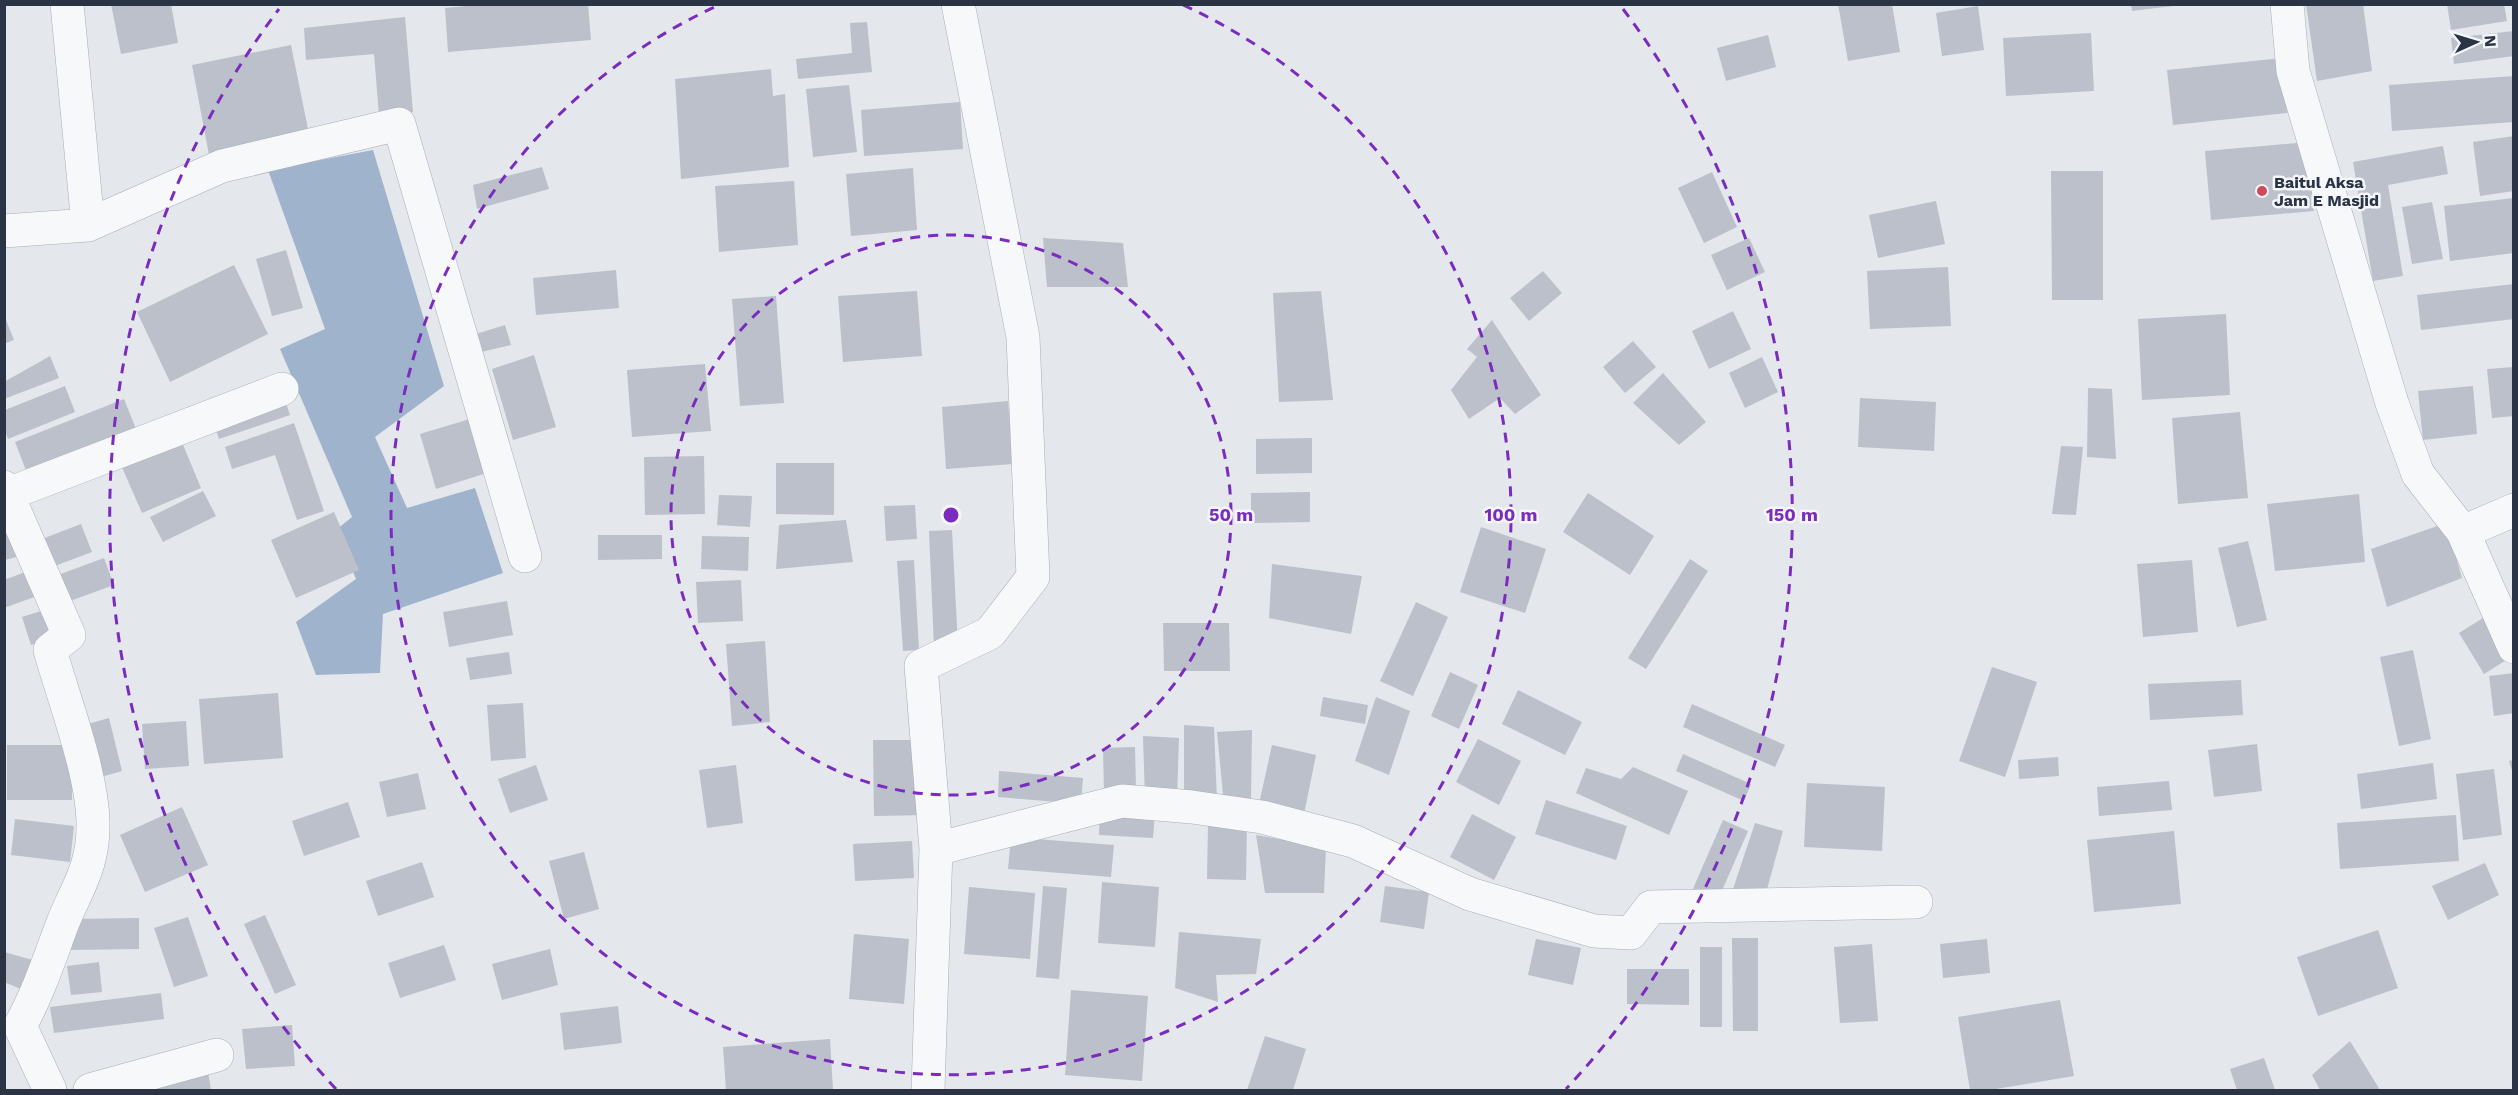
<svg xmlns="http://www.w3.org/2000/svg" width="2518" height="1095" viewBox="0 0 2518 1095" font-family="'Work Sans',sans-serif">
<style>
.water{fill:#9fb4cc}
.building{fill:#bbc0ca}
.lines{fill:none;stroke-linecap:round;stroke-linejoin:round}
.minor-casing{stroke:#a9aeb7;stroke-width:34}
.minor{stroke:#f7f8fa;stroke-width:33}
.ring{fill:none;stroke:#7b2cbf;stroke-width:3;stroke-dasharray:10 8}
.poi-dot{fill:#d1495b;stroke:#f4f6f9;stroke-width:2}
.labels{text-anchor:middle;dominant-baseline:central;stroke-width:5;stroke-linejoin:round;paint-order:stroke}
.poi-label{font-size:16px;font-weight:bold;fill:#2b3445;stroke:#f4f6f9;text-anchor:start}
.centre{fill:#7b2cbf;stroke:#f4f6f9;stroke-width:3}
.ring-label{font-size:18px;text-anchor:middle;font-weight:bold;fill:#7b2cbf;stroke:#f4f6f9;stroke-width:5;stroke-linejoin:round;paint-order:stroke}
</style>
<rect width="100%" height="100%" fill="#e4e7ec"/>
<path class="water" d="M373 150 444 386 375 437 407 508 475 488 503 573 383 614 380 673 316 675 296 622 356 579 336 530 352 517 280 349 325 329 268 170Z"/>
<path class="building" d="M111 4H171L178 43 121 54Z
M487 4H588L591 40 448 52 445 8Z
M1838 4H1892L1900 52 1848 61Z
M2131 4H2173V6L2132 11Z
M2306 4H2363L2372 71 2317 81Z
M2447 4H2504L2507 21 2451 30Z
M1978 6 1984 50 1942 56 1936 13Z
M405 17 413 112 379 115 374 54 306 60 304 28Z
M867 22 872 72 798 79 796 59 852 53 850 23Z
M2514 31V56L2454 64 2451 38Z
M2091 33 2094 91 2006 96 2003 38Z
M1768 35 1776 67 1726 81 1717 48Z
M291 45 309 134 209 155 192 65Z
M2282 58 2287 113 2173 125 2167 70Z
M771 69 773 96 785 94 789 167 681 179 675 79Z
M2514 76V122L2392 131 2389 85Z
M849 85 857 152 813 157 806 89Z
M960 102 963 149 864 156 861 110Z
M2514 136V191L2480 196 2473 142Z
M2308 142 2314 211 2211 220 2205 151Z
M2443 146 2448 174 2388 185 2403 276 2373 281 2353 162Z
M542 167 549 189 477 209 473 185Z
M913 168 917 230 851 236 846 174Z
M2051 171H2103V300H2052Z
M1712 172 1737 227 1704 243 1678 188Z
M794 181 798 245 719 252 715 186Z
M2514 198V253L2450 261 2444 206Z
M1936 201 1945 244 1878 258 1869 215Z
M2432 202 2443 259 2412 264 2402 207Z
M1043 238 1123 243 1128 287H1047Z
M1749 238 1765 272 1727 290 1711 255Z
M286 250 303 308 272 316 256 259Z
M234 265 268 334 170 382 137 312Z
M1948 267 1951 326 1870 329 1867 271Z
M616 270 619 308 536 315 533 278Z
M1543 271 1562 293 1529 321 1510 298Z
M2514 284V319L2421 330 2417 295Z
M917 291 922 356 843 362 838 296Z
M1321 291 1333 400 1279 402 1273 293Z
M776 296 784 403 740 406 732 299Z
M1733 311 1751 349 1709 369 1692 331Z
M2226 314 2230 395 2142 400 2138 319Z
M4 315 14 340 4 344Z
M1492 320 1541 395 1515 414 1500 398 1469 419 1451 390 1477 357 1467 349Z
M505 325 511 345 481 352 476 334Z
M1633 341 1656 367 1625 393 1603 367Z
M534 355 556 427 513 440 492 369Z
M50 356 59 378 4 399V382Z
M1762 357 1778 392 1745 408 1729 373Z
M705 364 711 431 632 437 627 370Z
M2514 367V416L2492 418 2487 369Z
M1663 373 1706 422 1679 445 1633 403Z
M65 386 75 412 8 439 5 431V410Z
M2473 386 2477 434 2423 440 2418 391Z
M2088 388 2112 389 2116 459 2087 457Z
M1860 398 1936 402 1934 451 1858 447Z
M124 399 140 439 31 483 15 442Z
M285 400 290 415 219 439 214 424Z
M1008 401 1013 464 946 469 942 407Z
M2240 412 2248 498 2178 504 2172 418Z
M473 418 490 472 436 489 420 434Z
M294 423 324 511 297 520 275 455 232 469 225 447Z
M1312 438V473L1256 474V439Z
M181 440 201 488 142 513 121 465Z
M2061 446 2083 447 2076 515 2052 514Z
M704 456 705 514 645 515 644 457Z
M776 463H834V515L776 514Z
M203 491 216 516 163 542 150 517Z
M1310 492V522L1251 523V493Z
M1588 493 1654 536 1630 575 1563 532Z
M2359 494 2365 562 2275 571 2267 504Z
M719 495 752 496 750 527 717 525Z
M915 505 917 539 886 541 884 506Z
M334 512 359 570 296 598 271 540Z
M846 520 853 562 776 569 779 525Z
M2446 523 2462 578 2387 607 2371 549Z
M81 524 92 552 52 567 42 539Z
M1481 527 1546 549 1525 613 1460 592Z
M952 530 958 646 934 647 929 531Z
M15 532 21 556 4 560V534Z
M598 535H662V559L598 560Z
M702 536 749 537 748 571 701 569Z
M2248 541 2267 620 2237 627 2218 548Z
M104 558 114 585 67 602 58 575Z
M1690 559 1708 571 1646 669 1628 658Z
M914 560 919 650 903 651 897 561Z
M2192 560 2198 632 2143 637 2137 564Z
M1272 564 1362 576 1351 634 1269 618Z
M28 571 37 596 4 608V580Z
M741 580 743 621 698 623 696 582Z
M507 601 513 635 449 647 443 612Z
M1416 602 1448 617 1413 696 1380 681Z
M47 609 56 637 31 645 22 617Z
M2483 618 2508 659 2484 674 2459 633Z
M1163 623H1229L1230 671H1164Z
M765 641 770 722 732 726 726 644Z
M2413 650 2431 739 2399 746 2380 657Z
M509 652 512 674 470 680 466 658Z
M1992 667 2037 682 2005 777 1959 761Z
M1450 672 1478 685 1459 729 1431 716Z
M2514 673V713L2494 716 2489 676Z
M2241 680 2243 715 2150 720 2148 684Z
M1518 690 1582 722 1565 755 1502 724Z
M278 693 283 758 204 764 199 699Z
M1323 697 1368 705 1365 724 1320 716Z
M1376 697 1410 711 1389 775 1355 761Z
M523 703 526 758 491 761 487 705Z
M1692 704 1785 745 1775 767 1683 727Z
M109 718 122 771 101 777 88 724Z
M186 721 189 766 145 769 142 724Z
M1184 725 1214 727 1217 801 1184 799Z
M1252 730 1251 799 1224 805 1217 732Z
M1143 736 1179 738 1177 797 1145 799Z
M1478 739 1521 761 1499 805 1456 782Z
M873 740H929L930 815 874 816Z
M2257 744 2262 791 2214 797 2208 750Z
M7 745H72V800H7Z
M1272 745 1316 755 1304 814 1259 804Z
M1135 747 1136 790 1104 791 1103 748Z
M1683 754 1751 784 1744 801 1676 771Z
M2058 757 2059 776 2019 779 2018 760Z
M2514 760V774H2513L2509 761Z
M2433 763 2437 799 2361 809 2357 774Z
M536 765 548 800 510 813 498 779Z
M736 765 743 823 707 828 699 770Z
M1633 767 1688 791 1669 835 1576 793 1586 768 1621 779Z
M2494 769 2502 835 2463 840 2456 774Z
M999 771 1083 778 1081 804 998 797Z
M418 773 426 809 387 817 379 782Z
M2169 781 2172 810 2099 816 2097 787Z
M1807 783 1885 787 1882 851 1804 847Z
M1546 800 1627 826 1616 860 1535 834Z
M348 802 360 837 304 856 292 821Z
M182 807 208 865 145 892 120 835Z
M1100 808 1155 811 1153 838 1099 835Z
M1472 814 1516 837 1494 880 1450 857Z
M2456 815 2459 861 2340 869 2337 823Z
M15 819 74 826 70 862 11 855Z
M1723 820 1748 831 1717 902 1692 891Z
M1755 823 1783 831 1766 893 1730 898Z
M1208 824 1247 825 1246 880 1207 879Z
M2174 831 2181 904 2094 912 2087 840Z
M1256 835 1326 847 1324 893H1265Z
M1011 837 1114 845 1111 877 1008 869Z
M912 841 914 878 855 881 853 844Z
M584 852 599 909 564 919 549 861Z
M422 862 434 897 378 916 366 881Z
M2485 863 2499 895 2448 920 2432 886Z
M1102 882 1159 887 1155 947 1098 943Z
M1043 886 1067 888 1059 979 1036 977Z
M1385 886 1429 892 1424 929 1380 922Z
M969 887 1035 893 1030 959 964 954Z
M265 915 296 985 275 994 244 924Z
M188 917 208 976 174 987 154 928Z
M139 918V949L70 950V919Z
M2378 930 2398 988 2318 1016 2297 957Z
M1179 932 1261 939 1256 974 1216 975 1218 1002 1175 988Z
M854 934 909 939 904 1004 849 999Z
M1732 938H1758V1031H1733Z
M1536 939 1581 948 1573 985 1528 975Z
M1987 939 1990 973 1943 978 1940 944Z
M1872 944 1878 1021 1840 1023 1834 947Z
M444 945 456 980 400 998 388 963Z
M1700 947H1722V1027H1700Z
M550 949 558 985 502 1000 492 964Z
M4 952 40 962 28 992 4 982Z
M99 962 102 992 71 995 67 966Z
M1627 969H1689V1005L1627 1004Z
M1071 990 1148 996 1142 1081 1065 1075Z
M161 993 164 1019 54 1033 50 1007Z
M2060 1000 2074 1076 1990 1090H1970L1958 1017Z
M618 1006 622 1043 564 1050 560 1013Z
M292 1025 295 1066 246 1069 242 1029Z
M1265 1036 1306 1049 1293 1090H1247Z
M830 1039 833 1090H726L723 1047Z
M2350 1041 2380 1090H2320L2312 1075Z
M2264 1058 2275 1090H2237L2230 1069Z
M208 1072 211 1090H128Z"/>
<g class="lines">
<g class="minor-casing">
<path id="minor" d="M2287 4 2293 71 2392 403 2418 474 2463 532 2514 647
M88 225 222 166 399 124 525 556
M4 231 88 225 67 4
M4 487 69 635 50 650C64 700 92 772 93 822 94 867 77 887 62 925 49 960 38 993 20 1026L50 1090
M8 494 282 389
M2463 532 2514 510
M936 849 1122 801 1192 807 1262 817 1353 841 1470 894 1594 931 1631 933 1651 907 1916 902
M90 1090 217 1055
M928 1090 936 849 921 666 990 633 1033 577 1023 337 958 4"/>
</g>
<use href="#minor" class="minor"/>
</g>
<g class="ring">
<circle cx="951" cy="515" r="280"/>
<path d="M1183 5A560 560 0 1 1 719 5"/>
<path d="M336 1089A841 841 0 0 1 279 9M1623 9A841 841 0 0 1 1566 1089"/>
</g>
<circle class="poi-dot" cx="2262" cy="191" r="6"/>
<g class="labels">
<g class="poi-label">
<text x="2274" y="182">Baitul Aksa<tspan x="2274" dy="18">Jam E Masjid</tspan></text>
</g>
</g>
<circle cx="951" cy="515" r="9" class="centre"/>
<g class="ring-label">
<text x="1231" y="521">50 m</text>
<text x="1511" y="521">100 m</text>
<text x="1792" y="521">150 m</text>
</g>
<rect width="2518" height="1095" fill="none" stroke="#2b3445" stroke-width="12"/>
<g transform="translate(2476 42) rotate(86)" stroke="#f4f6f9" stroke-width="4.5" paint-order="stroke">
<path d="M0-4.5L10 22L0 15L-10 22Z" fill="#2b3445"/>
<text y="-9" font-size="16" font-weight="bold" text-anchor="middle" fill="#2b3445">N</text>
</g>
</svg>
